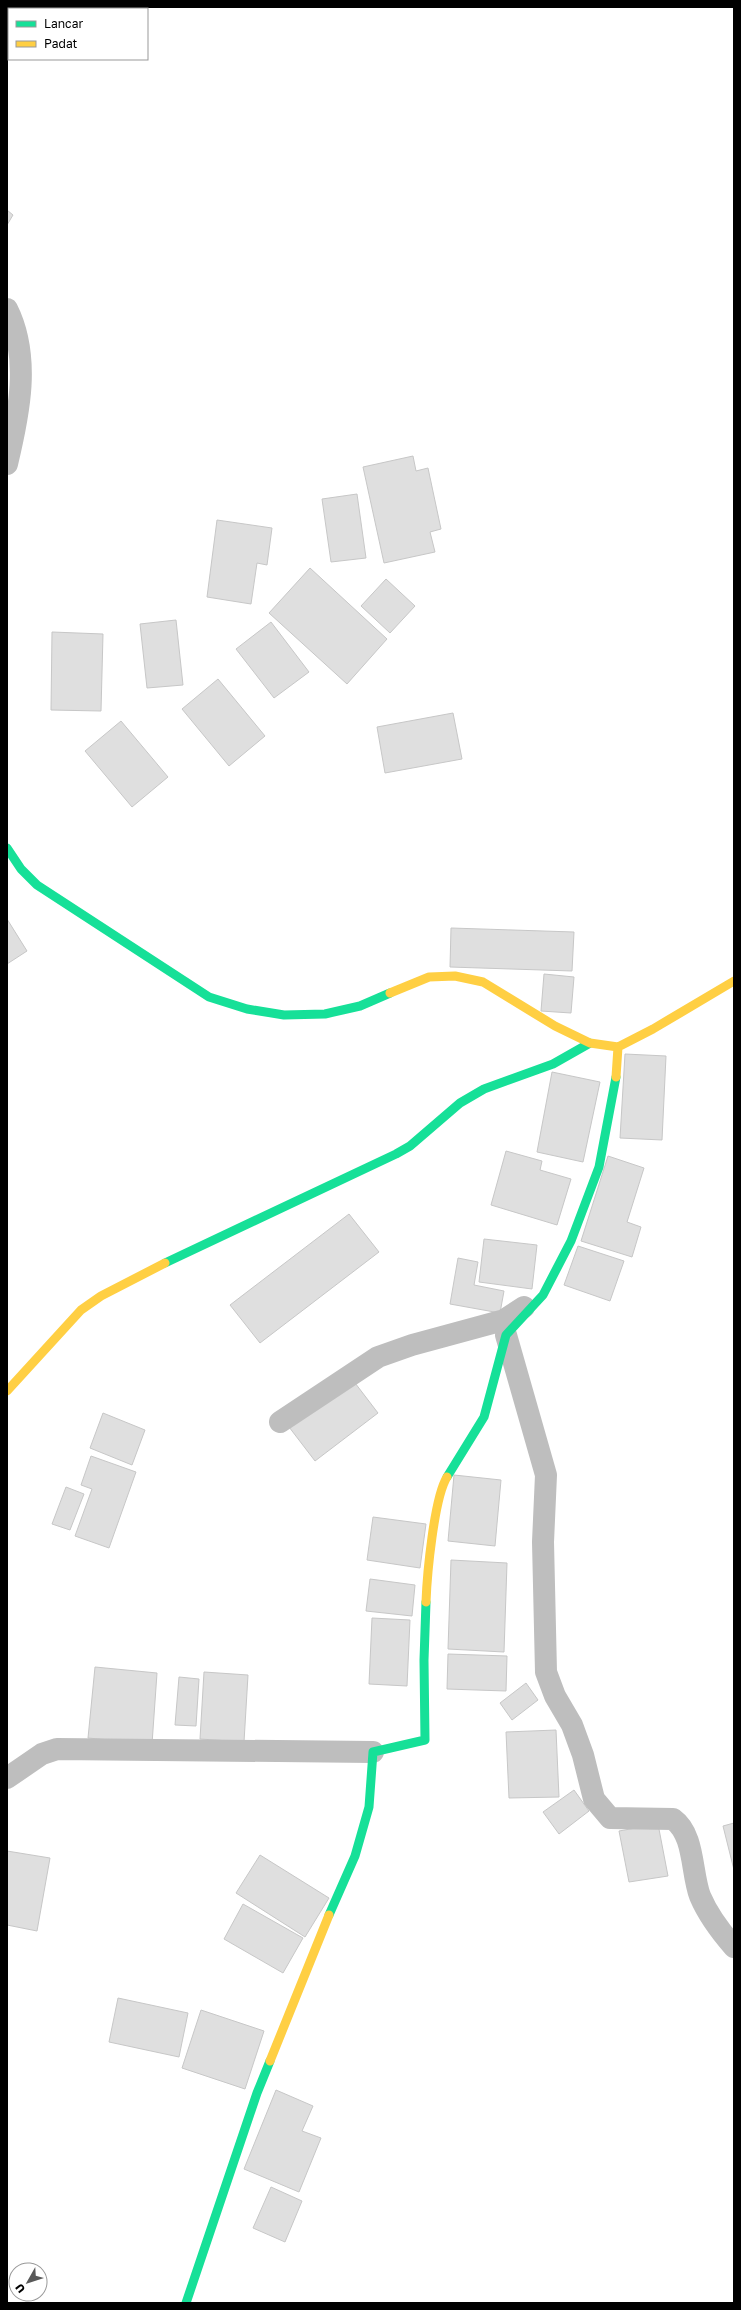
<svg xmlns="http://www.w3.org/2000/svg" width="741" height="2310" viewBox="0 0 741 2310" font-family="'Golos Text',sans-serif">
<style>
.building{fill:#dfdfdf;stroke:#c7c7c7}
.lines{fill:none;stroke-linecap:round;stroke-linejoin:round}
.street{stroke:#bebebe;stroke-width:22}
.fast{stroke:#16e098;stroke-width:9}
.slow{stroke:#ffcf43;stroke-width:9}
</style>
<rect width="100%" height="100%" fill="#fff"/>
<path class="building" d="M7 210 13 215 7 225Z
M413 456 416 471 428 468 441 529 430 532 435 552 384 563 363 467Z
M357 494 366 558 331 562 322 499Z
M217 520 272 528 267 565 257 563 251 604 207 597Z
M310 568 387 639 347 684 269 613Z
M386 579 415 606 390 633 361 606Z
M176 620 183 685 147 688 140 624Z
M271 622 309 672 274 698 236 649Z
M52 632 103 634 101 711 51 710Z
M218 679 265 736 229 766 182 709Z
M453 713 462 759 385 773 377 727Z
M121 721 168 777 132 807 85 751Z
M7 919 27 951 7 964Z
M451 928 574 932 572 971 450 967Z
M544 974 574 977 571 1013 541 1011Z
M625 1054 666 1056 662 1140 620 1138Z
M552 1072 600 1082 583 1162 537 1152Z
M506 1151 542 1161 540 1170 571 1179 557 1225 491 1205Z
M608 1156 644 1168 627 1222 641 1227 632 1257 581 1241Z
M349 1214 379 1252 260 1343 230 1305Z
M484 1239 537 1245 532 1289 479 1282Z
M578 1246 624 1261 610 1301 564 1285Z
M458 1258 478 1262 474 1285 504 1291 500 1313 450 1304Z
M352 1379 378 1413 315 1461 289 1427Z
M103 1413 145 1430 132 1465 90 1448Z
M91 1456 136 1472 109 1548 75 1536 92 1489 81 1485Z
M454 1475 501 1480 495 1546 448 1541Z
M66 1487 84 1494 70 1530 52 1524Z
M373 1517 426 1524 420 1568 367 1560Z
M451 1560 507 1563 504 1652 448 1649Z
M370 1579 415 1585 412 1616 366 1611Z
M372 1618 410 1620 407 1686 369 1684Z
M448 1654 507 1656 506 1691 447 1689Z
M95 1667 157 1673 152 1744 88 1738Z
M204 1672 248 1675 244 1742 200 1739Z
M179 1677 199 1679 196 1726 175 1725Z
M526 1683 538 1700 512 1720 500 1703Z
M556 1730 559 1797 509 1798 506 1732Z
M574 1790 589 1811 559 1834 543 1812Z
M734 1823V1870L723 1826Z
M658 1824 668 1876 629 1882 619 1831Z
M7 1851 50 1858 37 1931 7 1925Z
M260 1855 329 1898 305 1937 236 1893Z
M243 1904 303 1938 283 1973 224 1939Z
M118 1998 188 2013 179 2057 109 2042Z
M201 2010 264 2031 245 2089 182 2068Z
M276 2090 313 2106 302 2131 321 2138 299 2192 244 2169Z
M271 2187 302 2201 285 2242 253 2228Z"/>
<g class="lines">
<path class="street" d="M7 309C31 357 19 414 7 464
M506 1335 546 1475 543 1542 546 1672 555 1696 572 1725 583 1755 594 1799 610 1818 673 1819C695 1835 691 1872 700 1896 708 1915 720 1931 734 1947
M280 1422 378 1357 412 1345 504 1320 524 1307
M7 1778 42 1754 57 1749 373 1752"/>
<path class="fast" d="M7 848 21 869 37 885 209 997 247 1009 284 1015 325 1014 360 1006 390 993
M165 1263 396 1154 410 1146 460 1103 484 1089 553 1064 590 1043
M447 1477 484 1417 506 1335 543 1295 571 1241 599 1167 616 1077
M329 1915 355 1856 369 1807 373 1752 425 1740 424 1660 426 1602
M186 2303 257 2093 270 2061"/>
<path class="slow" d="M390 993 429 977 455 976 483 982 555 1026 590 1043 618 1047
M616 1077 618 1047 653 1029 734 981
M7 1391 81 1310 101 1296 165 1263
M426 1602C427 1575 434 1498 447 1477
M270 2061 329 1915"/>
</g>
<rect width="741" height="2310" fill="none" stroke="#000000" stroke-width="16"/>
<rect x="8" y="8" width="140" height="52" fill="#ffffff" stroke="#999999"/>
<rect x="16" y="21" width="20" height="6" fill="#16e098" stroke="#999999"/>
<text x="44" y="28" font-size="12" fill="#000000">Lancar</text>
<rect x="16" y="41" width="20" height="6" fill="#ffcf43" stroke="#999999"/>
<text x="44" y="48" font-size="12" fill="#000000">Padat</text>
<g transform="translate(28 2282) rotate(231)"><circle r="19" fill="#ffffff" stroke="#999999"/>
<path d="M0-3L7 15L0 10L-7 15Z" fill="#595959"/>
<text y="-6" font-size="11" font-weight="bold" text-anchor="middle" fill="#000000">U</text>
</g>
</svg>
